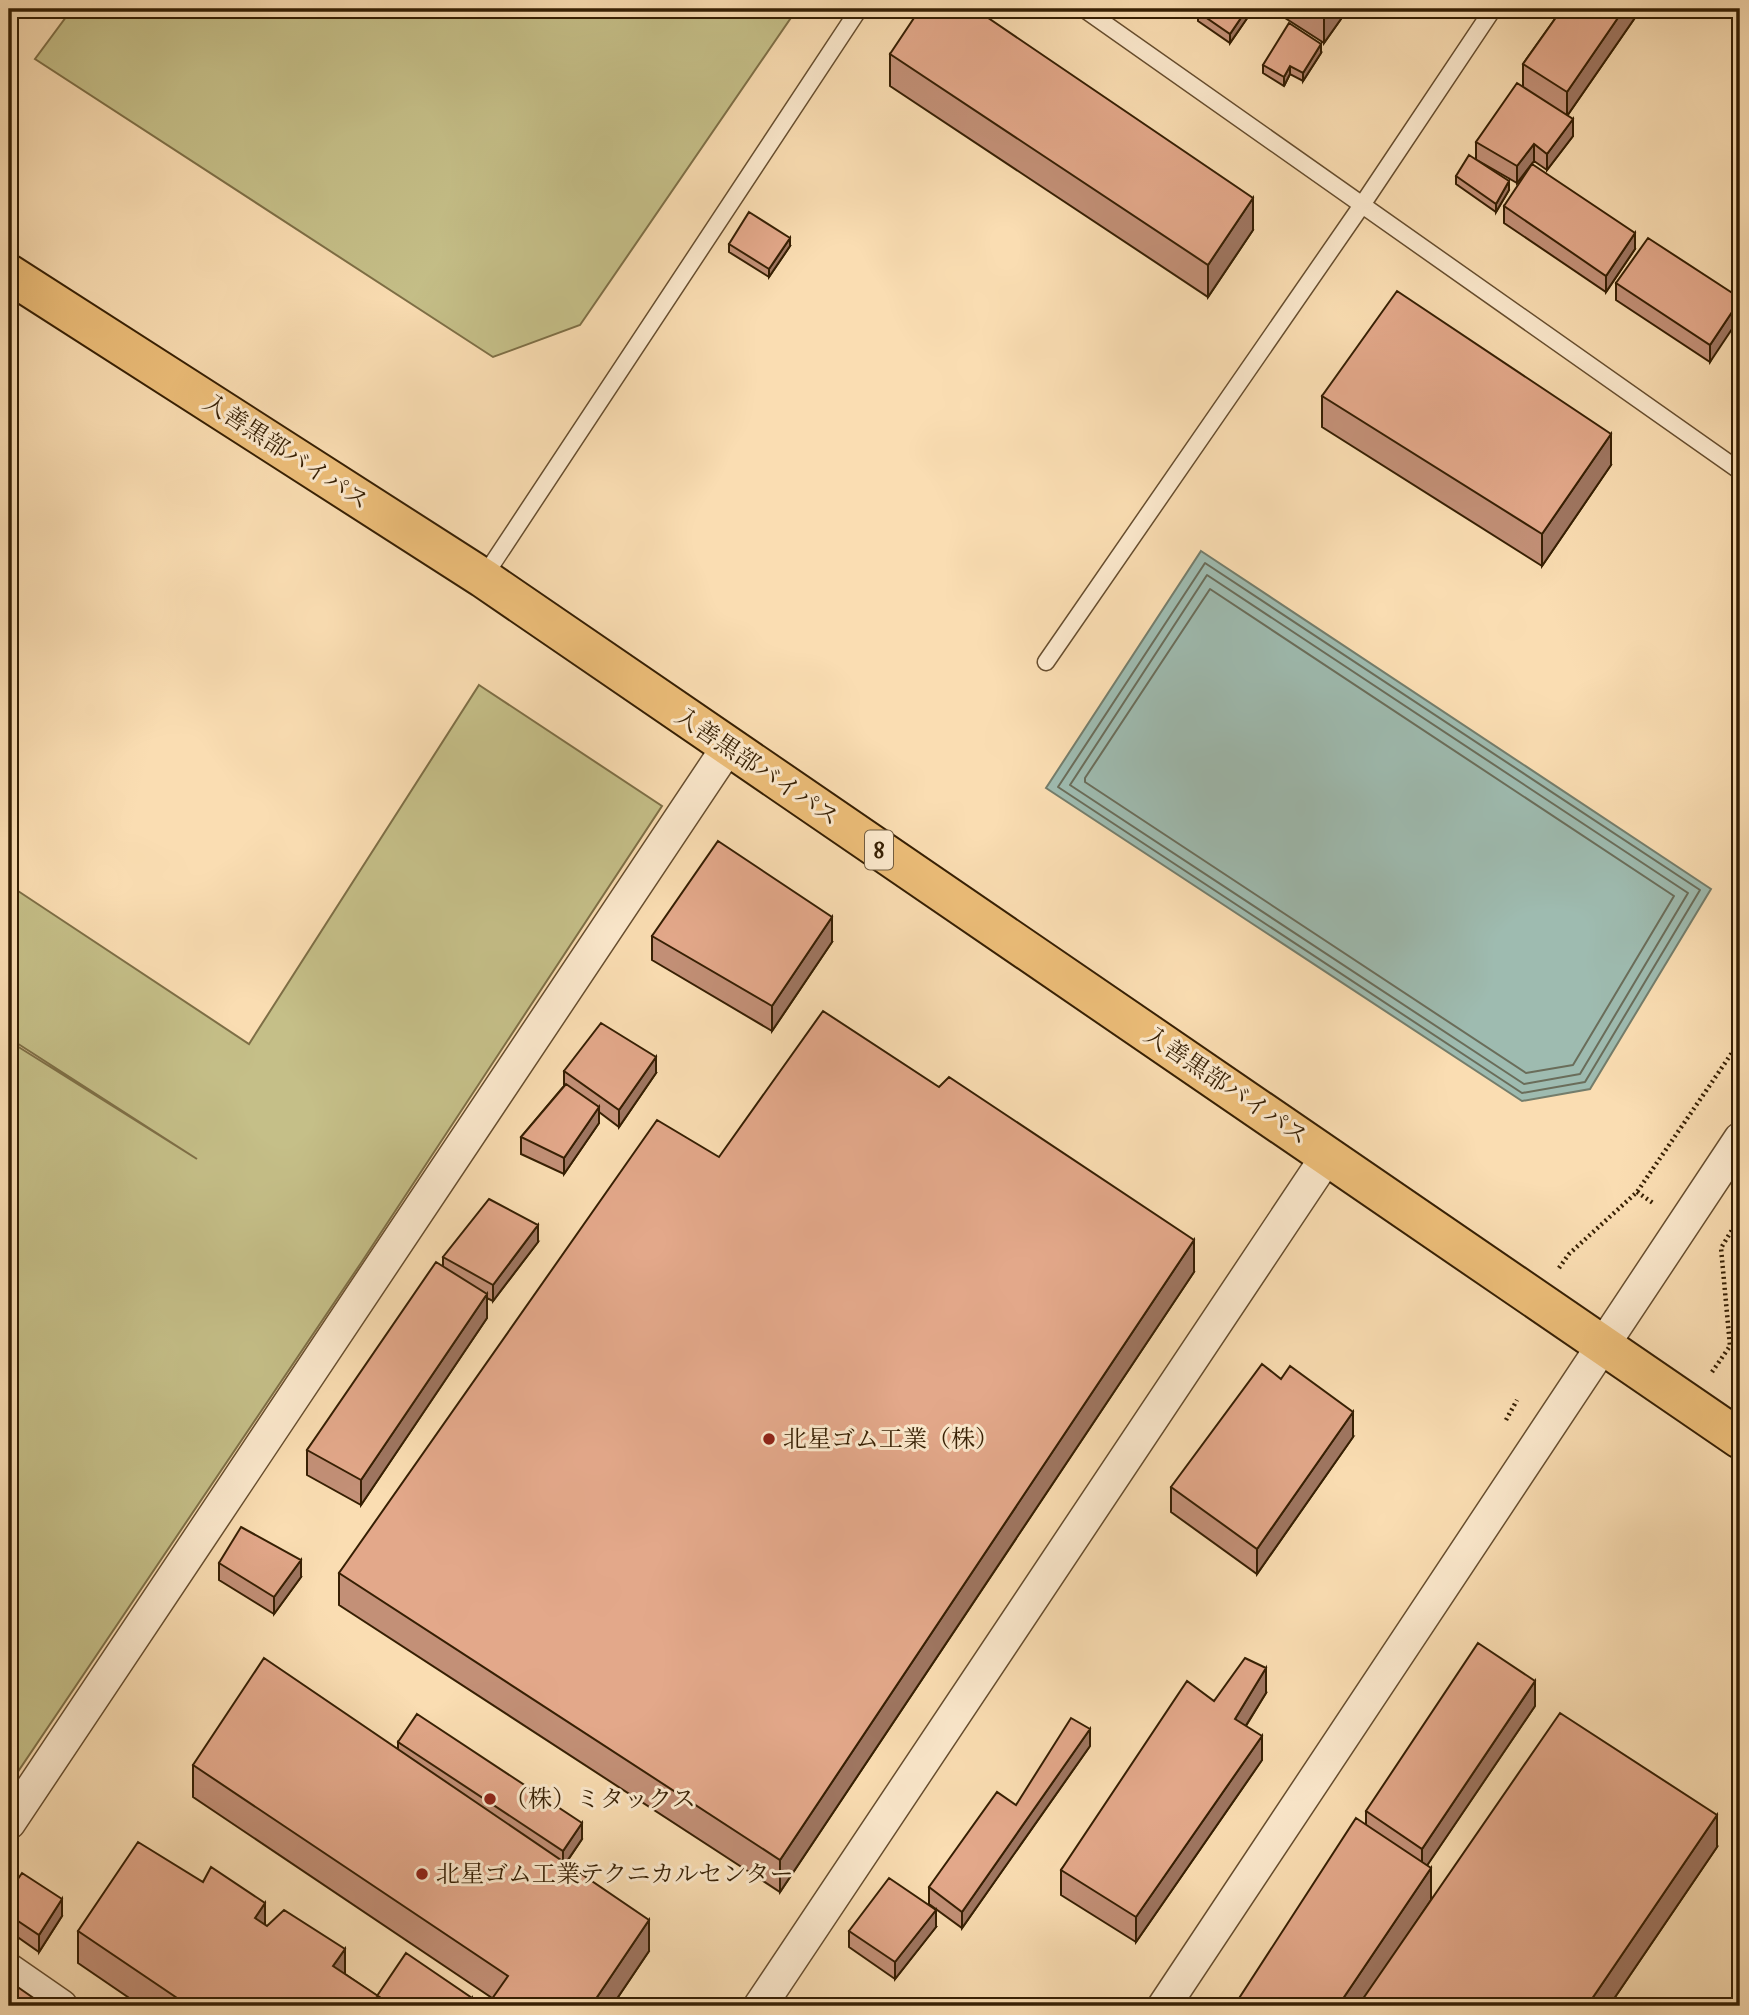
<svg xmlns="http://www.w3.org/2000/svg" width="1749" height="2015" viewBox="0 0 1749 2015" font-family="'IM FELL Double Pica','Noto Serif JP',serif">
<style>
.green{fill:#c5bf88;stroke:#7e6f46;stroke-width:2}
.water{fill:#9ebbb0;stroke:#747d6b;stroke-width:2}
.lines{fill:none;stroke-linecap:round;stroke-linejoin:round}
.shore{stroke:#6a6d5a;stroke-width:2}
.service-casing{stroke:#674e2f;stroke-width:19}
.minor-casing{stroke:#674e2f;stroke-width:35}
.trunk-casing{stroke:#361f03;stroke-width:42}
.path{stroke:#361f03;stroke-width:4.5;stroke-dasharray:2 3.5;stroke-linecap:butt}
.service{stroke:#fce9cd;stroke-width:16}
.minor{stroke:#fce9cd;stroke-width:32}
.trunk{stroke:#edbe79;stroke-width:38}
.wall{fill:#c39077;stroke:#361f03;stroke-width:2}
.shaded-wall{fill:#9f7661;stroke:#361f03;stroke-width:2}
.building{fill:#e3a88a;stroke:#361f03;stroke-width:2}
.poi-dot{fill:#8f2418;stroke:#fce9cd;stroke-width:2.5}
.labels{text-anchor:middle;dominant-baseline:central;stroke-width:6;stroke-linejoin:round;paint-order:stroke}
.shield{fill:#fce9cd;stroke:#715c40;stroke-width:2}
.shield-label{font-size:23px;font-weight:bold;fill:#361f03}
.street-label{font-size:24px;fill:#361f03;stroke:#fce9cd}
.poi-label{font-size:24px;fill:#361f03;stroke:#fce9cd;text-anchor:start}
</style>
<rect width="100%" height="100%" fill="#faddb2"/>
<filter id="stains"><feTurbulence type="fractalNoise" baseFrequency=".00286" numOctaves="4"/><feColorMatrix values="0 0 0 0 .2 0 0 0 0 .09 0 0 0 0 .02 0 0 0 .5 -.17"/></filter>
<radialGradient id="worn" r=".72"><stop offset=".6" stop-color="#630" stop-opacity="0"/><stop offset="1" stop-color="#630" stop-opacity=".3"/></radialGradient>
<path class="green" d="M72 9H797L580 325 493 357 35 59Z
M479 685 662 806 361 1263 9 1785V1041L197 1159 9 1038V885L249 1044Z"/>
<path class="water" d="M1201 551 1711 889 1590 1089 1522 1101 1046 788Z"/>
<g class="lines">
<path class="shore" d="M1205 563 1700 890 1585 1082 1522 1093 1058 787Z
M1207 575 1688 893 1580 1074 1524 1084 1070 785Z
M1210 589 1674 896 1573 1065 1526 1073 1085 782V778Z"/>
<g class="service-casing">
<path id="service" d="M1084 9 1740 471
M483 578 859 9
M1046 662 1362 205 1493 9"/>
</g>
<g class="minor-casing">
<path id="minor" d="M9 1823 728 747
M9 1970 61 2006
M760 2006 1328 1155
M1164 2006 1740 1139"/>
</g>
<g class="trunk-casing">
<path id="trunk" d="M9 274 483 578 1740 1439"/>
</g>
<path class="path" d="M1637 1192 1653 1203
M1559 1268 1569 1254 1637 1192 1740 1041
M1712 1372 1730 1346 1721 1248 1740 1217
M1506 1420 1517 1400"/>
<use href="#service" class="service"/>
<use href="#minor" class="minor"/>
<use href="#trunk" class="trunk"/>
</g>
<path class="wall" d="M1250 9V14L1230 43 1198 21V12Z
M1271 9H1348L1324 43Z
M1562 9H1641L1567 116 1573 136 1547 170 1534 161 1517 183 1477 160 1509 190 1496 212 1456 184V176L1476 159V142L1523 86V64Z
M1321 53 1303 81 1290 74 1284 86 1263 73V65Z
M890 54 1253 230 1208 297 890 86Z
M1504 206 1635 249 1606 292 1504 223Z
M729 244 790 246 769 277 729 252Z
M1616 283 1740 298 1710 362 1616 300Z
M1322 396 1611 465 1542 566 1322 427Z
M652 936 832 942 772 1031 652 960Z
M564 1071 656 1073 619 1127 599 1112V1123L564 1174 521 1154V1137L564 1086Z
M719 1157 1194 1272 780 1892 339 1605V1573Z
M538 1242 493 1301 487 1298V1318L361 1505 307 1475V1450L443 1266V1257Z
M1353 1437 1257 1574 1171 1512V1487Z
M219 1563 301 1577 274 1614 219 1580Z
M1266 1693 1246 1726 1262 1760 1136 1942 1061 1895V1870L1214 1701Z
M1535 1706 1427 1865 1431 1900 1717 1847 1609 2006H1234L1366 1824V1811Z
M398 1742 582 1839 566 1863 649 1951 612 2006H487L492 1998 193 1797V1765L398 1749Z
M1090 1746 962 1928 929 1904V1887L1016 1805Z
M9 1892 62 1916 39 1952 9 1931Z
M265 1925 345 1974 377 1996 472 2006H141L78 1963V1931Z
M936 1927 895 1979 849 1947V1931Z"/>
<path class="shaded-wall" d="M1247 9H1250V14L1230 43V34Z
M1326 9H1348L1324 43V11Z
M1624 9H1641L1567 116V92Z
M1321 44V53L1303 81V73Z
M1290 66V74L1284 86V77Z
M1573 119V136L1547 170V154Z
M1534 144V161L1517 183V166Z
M1509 181V190L1496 212V204Z
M1253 198V230L1208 297V265Z
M1635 233V249L1606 292V276Z
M790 238V246L769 277V269Z
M1740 300V317L1710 362V345Z
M1611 434V465L1542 566V534Z
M832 917V942L772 1031V1006Z
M656 1057V1073L619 1127V1110Z
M599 1107V1123L564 1174V1158Z
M538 1225V1242L493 1301V1285Z
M1194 1240V1272L780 1892V1860Z
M487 1294V1318L361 1505V1480Z
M1353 1412V1437L1257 1574V1549Z
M301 1560V1577L274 1614V1597Z
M1266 1668V1693L1235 1743V1719Z
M1535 1681V1706L1422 1873V1849Z
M1090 1729V1746L962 1928V1912Z
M1262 1736V1760L1136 1942V1917Z
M1717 1815V1847L1609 2006H1587Z
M582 1823V1839L563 1867V1851Z
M1431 1868V1900L1360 2006H1338Z
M62 1899V1916L39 1952V1935Z
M265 1903V1935L255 1918Z
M936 1910V1927L895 1979V1962Z
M649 1920V1951L612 2006H591Z
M345 1949V1981L333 1966Z
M472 1998V2006H466Z"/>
<path class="building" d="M920 9H975L1253 198 1208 265 890 54Z
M1200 9H1247L1230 34 1198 12Z
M1562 9H1624L1567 92 1523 64Z
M1289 23 1321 44 1303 73 1290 66 1284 77 1263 65Z
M1517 83 1573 119 1547 154 1534 144 1517 166 1476 142Z
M1469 155 1509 181 1496 204 1456 176Z
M1532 164 1635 233 1606 276 1504 206Z
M749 212 790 238 769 269 729 244Z
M1648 238 1740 298V300L1710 345 1616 283Z
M1397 291 1611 434 1542 534 1322 396Z
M718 841 832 917 772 1006 652 936Z
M823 1011 939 1087 949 1077 1194 1240 780 1860 339 1573 657 1120 719 1157Z
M601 1023 656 1057 619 1110 564 1071Z
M566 1084 599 1107 564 1158 521 1137Z
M489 1199 538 1225 493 1285 443 1257Z
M436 1262 487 1294 361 1480 307 1450Z
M1262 1364 1281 1379 1290 1366 1353 1412 1257 1549 1171 1487Z
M241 1527 301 1560 274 1597 219 1563Z
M1478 1643 1535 1681 1422 1849 1366 1811Z
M264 1658 649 1920 591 2006H487L508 1976 193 1765Z
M1245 1658 1266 1668 1235 1719 1262 1736 1136 1917 1061 1870 1187 1681 1214 1701Z
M1560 1713 1717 1815 1587 2006H1358Z
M417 1714 582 1823 563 1851 398 1742Z
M1071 1718 1090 1729 962 1912 929 1887 997 1792 1016 1805Z
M1356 1818 1431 1868 1338 2006H1234Z
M138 1842 203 1882 211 1867 265 1903 255 1918 267 1926 284 1910 345 1949 333 1966 393 2006H189L78 1931Z
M22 1873 62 1899 39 1935 9 1915V1892Z
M889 1878 936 1910 895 1962 849 1931Z
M406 1953 472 1998 466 2006H393L377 1996Z
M9 1981 45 2006H9Z"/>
<g class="poi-dot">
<circle cx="769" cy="1439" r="7"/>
<circle cx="490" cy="1799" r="7"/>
<circle cx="422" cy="1874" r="7"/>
</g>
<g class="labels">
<rect class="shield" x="865" y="830.5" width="28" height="39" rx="5"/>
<g class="shield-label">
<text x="879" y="850">8</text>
</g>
<g class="street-label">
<text transform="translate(286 452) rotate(33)">入善黒部バイパス</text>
<text transform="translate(757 767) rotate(34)">入善黒部バイパス</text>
<text transform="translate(1226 1086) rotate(34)">入善黒部バイパス</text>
</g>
<g class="poi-label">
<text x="783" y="1439">北星ゴム工業（株）</text>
<text x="504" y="1799">（株）ミタックス</text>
<text x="436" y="1874">北星ゴム工業テクニカルセンター</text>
</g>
</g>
<rect width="1749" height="2015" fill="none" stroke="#faddb2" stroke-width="35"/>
<rect x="10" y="10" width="1728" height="1994" fill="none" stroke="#361f03" stroke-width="3.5"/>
<rect x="18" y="18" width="1714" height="1980" fill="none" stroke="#361f03" stroke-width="2"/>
<rect width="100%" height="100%" filter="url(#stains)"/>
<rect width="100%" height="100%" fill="url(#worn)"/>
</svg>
